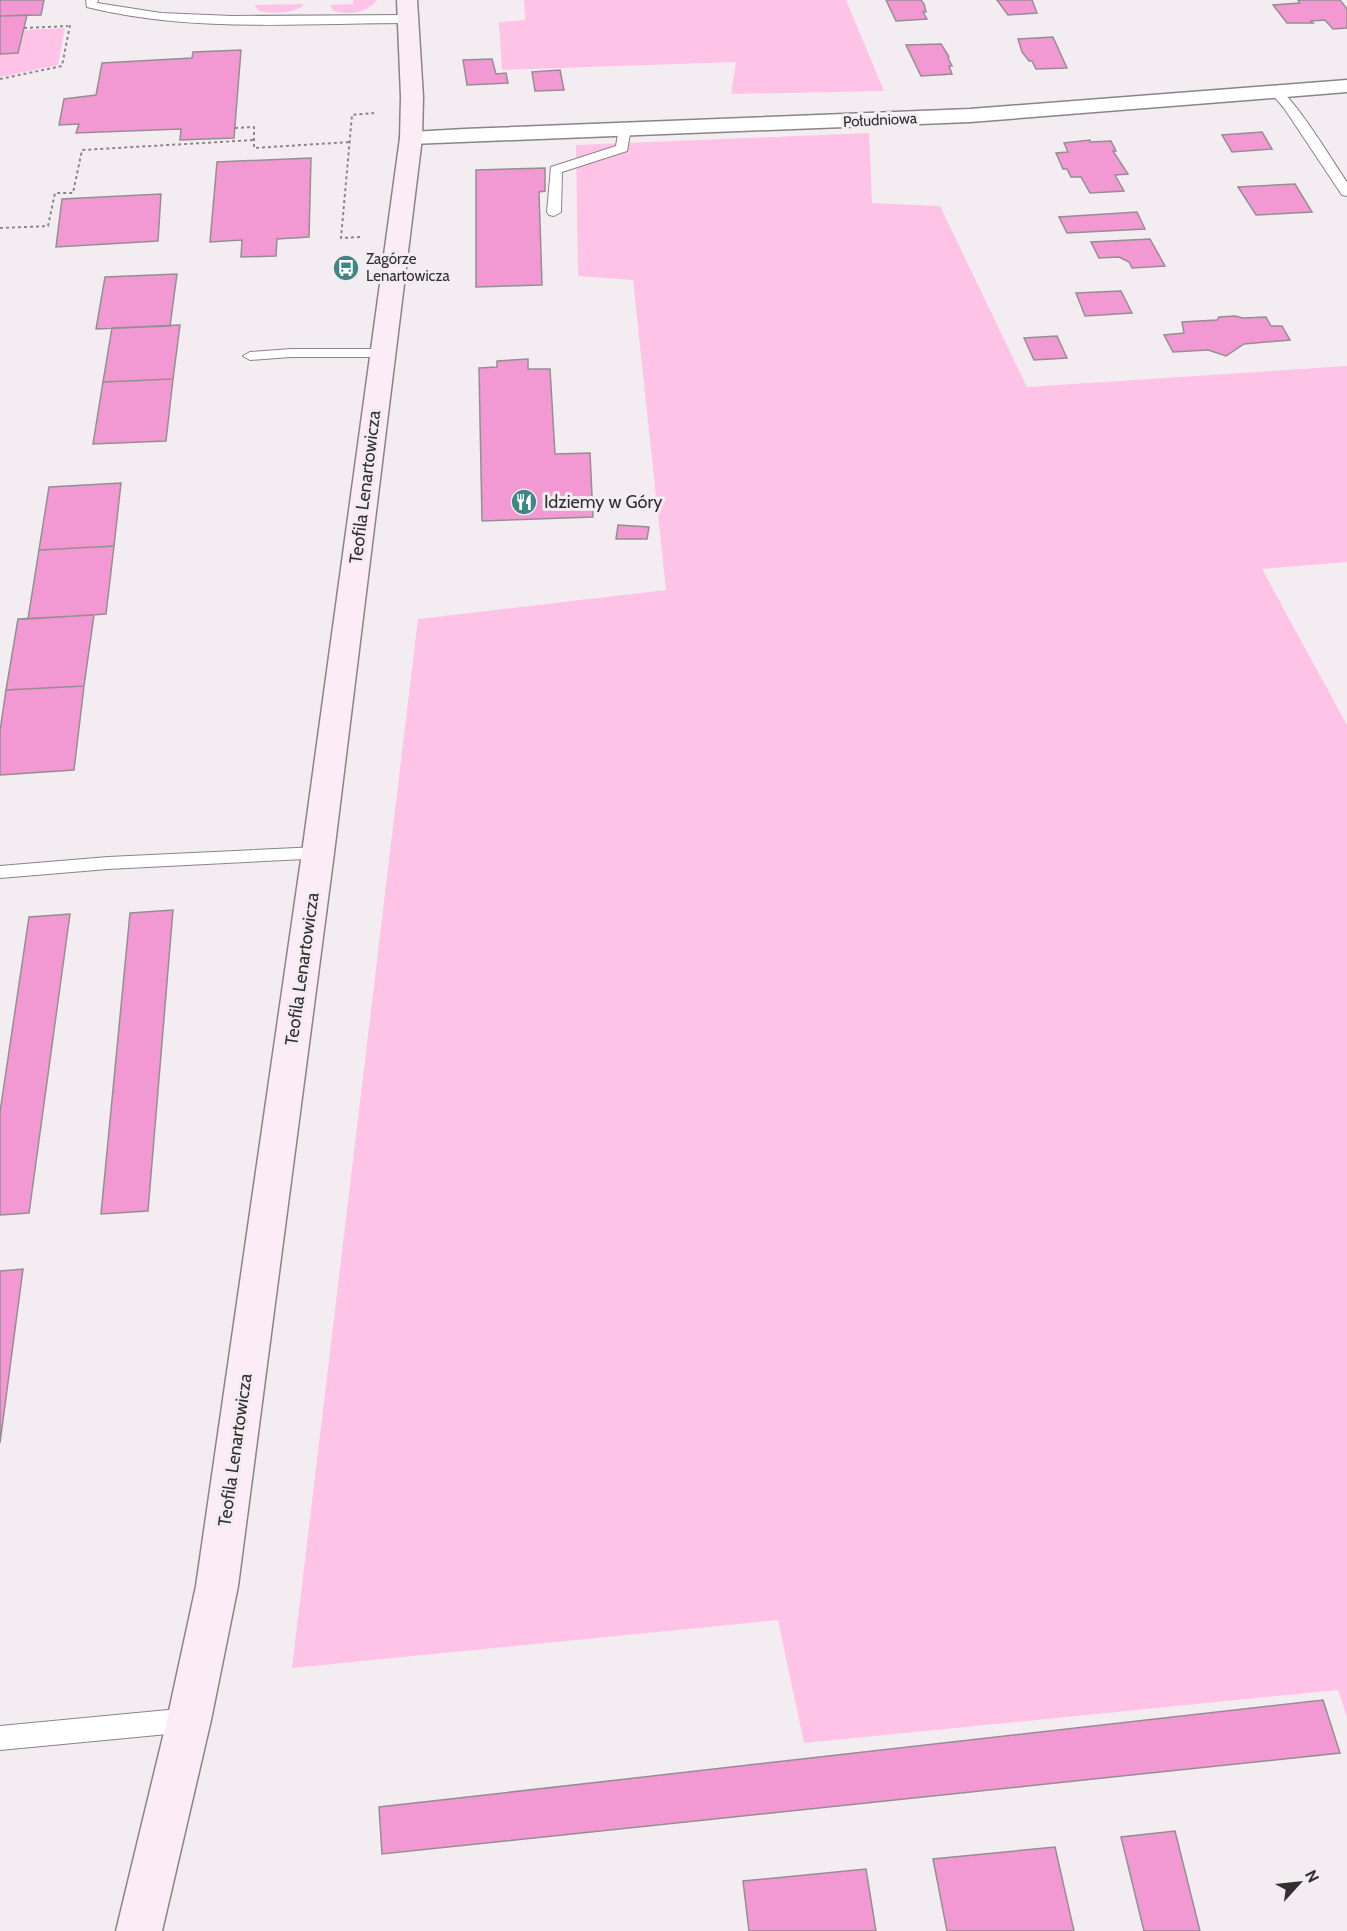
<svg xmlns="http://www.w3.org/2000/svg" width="1347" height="1931" viewBox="0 0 1347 1931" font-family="Cabin,sans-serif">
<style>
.green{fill:#fec3e7}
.building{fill:#f298d2;stroke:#958f93;stroke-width:1.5}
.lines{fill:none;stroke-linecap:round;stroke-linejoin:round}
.lane-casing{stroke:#8a8487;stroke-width:2}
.street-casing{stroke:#8a8487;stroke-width:3}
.secondary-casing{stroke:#8a8487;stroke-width:3}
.path{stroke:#8a8789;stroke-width:2;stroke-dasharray:3 3;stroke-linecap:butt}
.lane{fill:#fff;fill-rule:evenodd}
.street{fill:#fff;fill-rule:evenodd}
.secondary{fill:#fbecf5;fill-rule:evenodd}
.labels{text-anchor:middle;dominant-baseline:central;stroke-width:6;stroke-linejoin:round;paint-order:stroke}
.far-street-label{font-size:15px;fill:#312f30;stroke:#f3edf1}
.far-poi-label{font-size:15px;fill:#312f30;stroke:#f3edf1;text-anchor:start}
.street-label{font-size:18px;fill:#312f30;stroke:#f3edf1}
.poi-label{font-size:18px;fill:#312f30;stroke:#f3edf1;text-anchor:start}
</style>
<rect width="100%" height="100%" fill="#f3edf1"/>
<path class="green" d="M353 0H377C368 13 346 16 332 10L331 5 353 4Z
M524 0H846L884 91 731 94 736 62 502 70 499 22 525 20Z
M303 4V6C289 14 274 14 259 11L254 5Z
M65 28 58 65 0 77V54L18 53 24 30Z
M869 133 872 203 940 206 1027 387 1347 366V562L1262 569 1347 725V1717L1338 1690 804 1743 778 1620 292 1668 418 619 666 590 633 280 578 276 576 145Z"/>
<path class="building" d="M0 0H44L41 15 0 16Z
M886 0H921L924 4 926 12H923L927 19 896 21Z
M997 0H1032L1037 13 1008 15Z
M1298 0H1340L1347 9V28L1333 29 1325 20 1311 21 1313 23H1287L1273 5 1300 3Z
M27 15 18 53 0 54V16Z
M1053 37 1067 68 1036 69 1032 61H1029L1022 52 1018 39Z
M941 44 949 57 948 58 952 66H949L952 74 921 76 906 45Z
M241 50 234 138 180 140 181 129 76 133 79 124 59 125 64 99 96 95 102 63 192 58 193 52Z
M492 59 496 74 506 73 508 83 467 85 463 60Z
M560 70 564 90 535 91 532 72Z
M1262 132 1272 149 1232 152 1222 135Z
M1090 140V142L1111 141 1116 151H1113L1128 174 1115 175 1124 191 1090 193 1081 177H1071L1067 169H1063L1056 153 1068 152 1064 143Z
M311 158 309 237 277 239 276 256 241 257 242 240 210 242 217 162Z
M545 168V191L539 192 542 285 476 287V170Z
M1295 184 1312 212 1256 215 1238 187Z
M161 194 158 241 56 247 62 199Z
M1137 212 1145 229 1067 233 1059 217Z
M1150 239 1165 266 1132 268 1129 262 1119 257 1099 258 1091 242Z
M177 274 170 326 96 329 105 277Z
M1121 291 1132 313 1085 316 1076 293Z
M1235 316 1243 318 1266 317 1271 326H1282L1290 340 1244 344 1226 356 1208 350 1173 352 1164 335 1184 333 1182 322 1217 320 1219 317Z
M180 325 173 379 103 382 112 328Z
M1057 336 1067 358 1034 360 1024 338Z
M528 359V369H550L555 454 590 453 593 517 482 521 479 368 497 367V361Z
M173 379 166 441 93 444 103 382Z
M121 483 114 546 39 550 49 487Z
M618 525 649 527 647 539H616Z
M114 546 106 614 28 619 39 550Z
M94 615 84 686 6 690 18 619Z
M84 686 74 770 0 775V731L6 690Z
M173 910 148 1211 101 1214 130 913Z
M70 914 29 1213 0 1215V1112L29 917Z
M23 1269 0 1443V1271Z
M1323 1700 1340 1753 382 1854 379 1807Z
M1175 1831 1200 1931H1144L1121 1837Z
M1055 1847 1074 1931H947L933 1859Z
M866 1869 876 1931H749L743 1881Z"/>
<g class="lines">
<g class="lane-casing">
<path id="lane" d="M86 0H98L97 3 161 13 232 16 408 15 414 19 408 23C302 23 191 33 87 7Z
M1276 88C1292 93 1335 165 1347 182V196L1342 195 1284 108 1270 92Z
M625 124 631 128 627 151 562 172 561 212 554 216 549 215 547 212 551 167 616 146 619 128Z
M291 349H382L389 353 382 357H291L250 360 243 356 250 352Z
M318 847 325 848 327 853 325 858 108 869 0 878V866L108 857Z
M189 1708 198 1711 202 1720 198 1729 189 1732 0 1750V1726Z"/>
</g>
<g class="street-casing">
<path id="street" d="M1347 80V92L970 122 411 144 403 143 400 138 403 133 411 132 465 129 970 109Z"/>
</g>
<g class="secondary-casing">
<path id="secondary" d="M397 0H417L423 97 422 138 334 853 238 1586 211 1720 162 1931H116L167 1720 196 1586 302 853 400 138 401 97Z"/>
</g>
<path class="path" d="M24 28 68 26
M0 79 62 66 70 25
M235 128 254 127V148L350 142
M0 228 48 226 55 193H73L82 150 254 140
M360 237 341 238 352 115 374 113"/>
<use href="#lane" class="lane"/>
<use href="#street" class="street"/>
<use href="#secondary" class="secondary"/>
</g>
<defs>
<g id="bus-disc" transform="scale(1.35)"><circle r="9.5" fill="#3f8784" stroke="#f3edf1"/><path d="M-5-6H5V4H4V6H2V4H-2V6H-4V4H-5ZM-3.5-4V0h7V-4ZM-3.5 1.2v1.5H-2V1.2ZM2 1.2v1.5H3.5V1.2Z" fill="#fff"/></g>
<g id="restaurant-disc" transform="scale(1.35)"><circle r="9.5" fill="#3f8784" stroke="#f3edf1"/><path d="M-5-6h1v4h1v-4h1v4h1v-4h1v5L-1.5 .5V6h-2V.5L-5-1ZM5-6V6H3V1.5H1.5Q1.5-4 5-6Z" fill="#fff"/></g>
</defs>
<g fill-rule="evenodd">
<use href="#bus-disc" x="346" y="268"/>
<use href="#restaurant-disc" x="524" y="502"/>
</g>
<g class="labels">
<g class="far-street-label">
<text transform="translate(880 120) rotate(-3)">Południowa</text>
</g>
<g class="far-poi-label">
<text x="366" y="259">Zagórze<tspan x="366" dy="17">Lenartowicza</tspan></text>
</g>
<g class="street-label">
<text transform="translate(365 487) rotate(-83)">Teofila Lenartowicza</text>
<text transform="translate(302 969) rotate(-82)">Teofila Lenartowicza</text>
<text transform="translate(235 1450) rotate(-82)">Teofila Lenartowicza</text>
</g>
<g class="poi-label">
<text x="544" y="502">Idziemy w Góry</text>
</g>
</g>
<g transform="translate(1299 1883) rotate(63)" stroke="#f3edf1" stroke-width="4.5" paint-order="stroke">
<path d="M0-4.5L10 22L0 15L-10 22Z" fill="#312f30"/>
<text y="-9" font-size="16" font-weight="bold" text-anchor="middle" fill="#312f30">N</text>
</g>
</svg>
